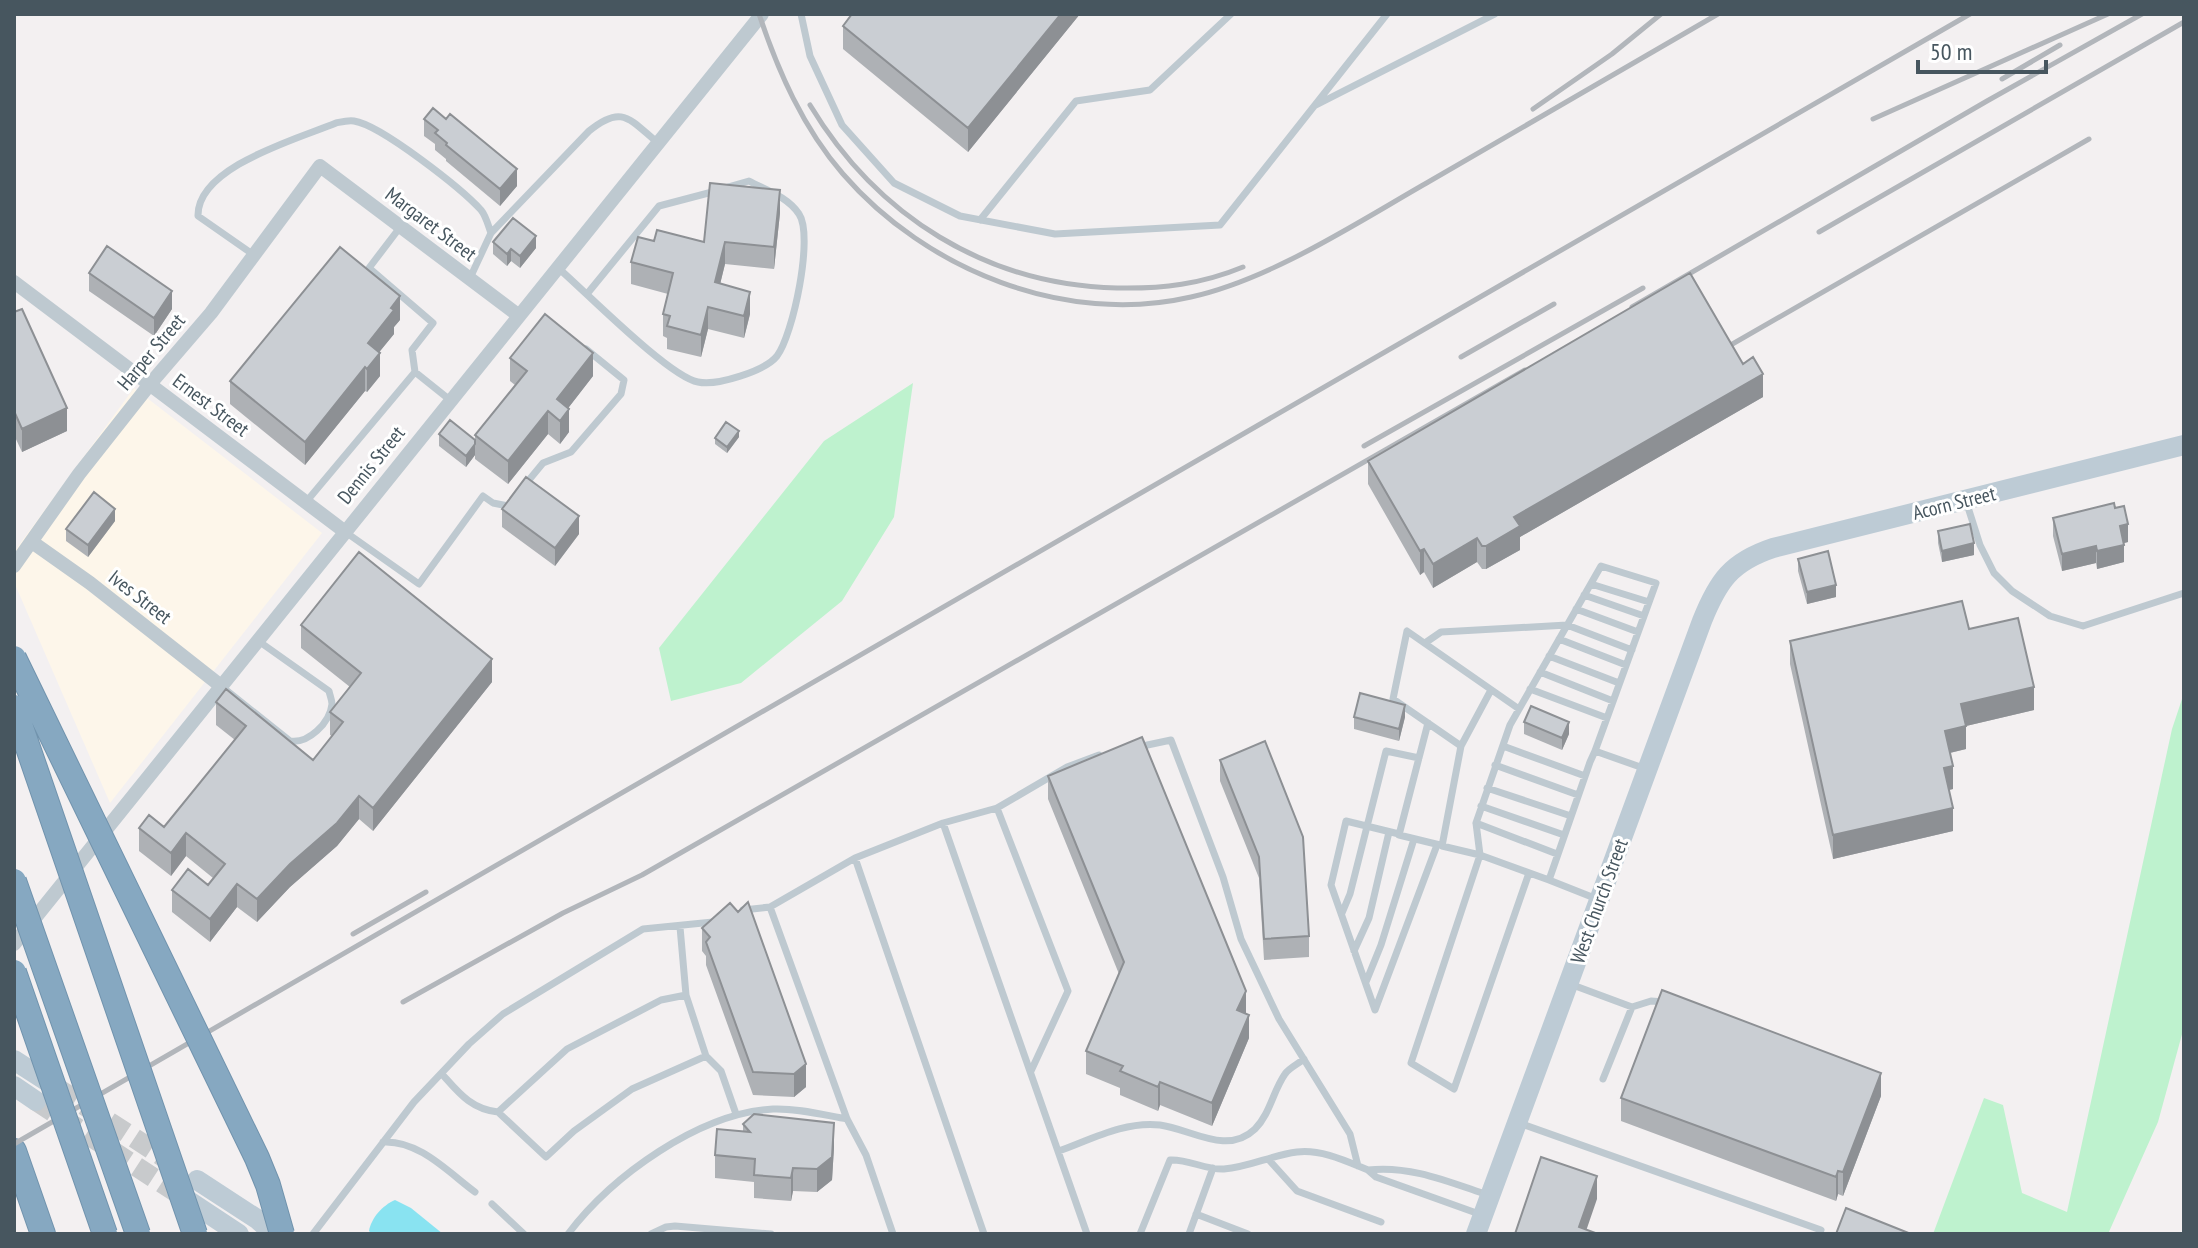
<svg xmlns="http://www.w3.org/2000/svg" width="2198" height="1248" viewBox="0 0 2198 1248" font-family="'PT Sans Narrow',sans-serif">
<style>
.commercial{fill:#fdf6ea}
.green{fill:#bef2ce}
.water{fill:#89e3f1}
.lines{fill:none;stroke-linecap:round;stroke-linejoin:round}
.secondary-tunnel{stroke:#c8cacc;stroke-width:20;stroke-dasharray:20 10;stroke-linecap:butt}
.highway-casing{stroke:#7193ad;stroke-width:26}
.lane{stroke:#bec9d0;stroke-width:7}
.street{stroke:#bec9d0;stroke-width:14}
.secondary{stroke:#bdcbd5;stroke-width:20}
.highway{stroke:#86a8c1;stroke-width:24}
.rail{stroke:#b2b6bb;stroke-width:5}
.highway-bridge-casing{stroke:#7193ad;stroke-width:26;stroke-linecap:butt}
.highway-bridge{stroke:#86a8c1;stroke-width:24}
.wall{fill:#aeb1b5}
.shaded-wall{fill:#8d9094}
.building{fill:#caced3;stroke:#8d9094;stroke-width:2}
.labels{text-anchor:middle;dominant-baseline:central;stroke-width:6;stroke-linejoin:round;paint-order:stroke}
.street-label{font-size:20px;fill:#47565f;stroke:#fff}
</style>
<rect width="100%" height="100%" fill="#f3f0f1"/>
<path class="commercial" d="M134 388 322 533 110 803 14 582V552Z"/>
<path class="green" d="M913 383 894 517 842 601 741 683 671 701 659 648 824 441Z
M2184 693V1027L2158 1122 2108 1234H1933L1984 1098 2003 1105 2022 1193 2067 1212 2172 729Z"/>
<path class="water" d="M395 1200 411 1208 443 1234H372L369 1231C371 1218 383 1205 395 1200Z"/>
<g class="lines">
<path class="secondary-tunnel" d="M59 1089 177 1166
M36 1101 177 1193"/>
<g class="highway-casing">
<path id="highway" d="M14 1151 43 1234"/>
</g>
<path class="lane" d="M801 14 810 56 842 125 894 183 960 216 1055 234 1220 225 1387 14
M1316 105 1495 14
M980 220 1076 101 1150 90 1231 14
M401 226 369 268 433 323 412 350 415 372
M254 255 198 216C197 167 297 139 336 123 341 122 348 120 354 121 381 125 462 189 481 210 486 216 488 225 491 233
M557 267C585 291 669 377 698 382 717 386 765 371 777 356 793 335 814 236 799 214 788 197 766 190 749 181L728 187
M470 278 491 233 589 131C622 104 629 119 658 143
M587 294 659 206 716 191
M524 486 543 463 571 452 621 394 624 380 586 349
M1966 501 1980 545 1994 573 2012 591 2050 616 2083 626 2184 593
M306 502 415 372 450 400
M344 531 419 584 483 496 493 503 508 506 511 502
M1591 584 1649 602
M1584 595 1644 616
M1576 609 1638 632
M1559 639 1626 665
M1425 643 1441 632 1567 625 1632 650
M1549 656 1619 683
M1540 672 1613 701
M221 686 290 741C308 744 330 723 332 704 332 700 330 696 329 691L257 640
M1530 689 1607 718
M1519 709 1407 631 1393 699 1461 746 1442 846 1480 855 1411 1063 1454 1089 1529 873
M1428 723 1399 835 1440 845
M1461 746 1491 690
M1503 746 1585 776
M1138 747 1171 740 1223 877 1241 939 1279 1019 1350 1134 1358 1166
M1495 765 1578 795
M1487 788 1571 816
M1481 806 1564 835
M997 808 1068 991 1031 1071
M943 823 1087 1234
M1476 823 1557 854
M1399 834 1346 821 1331 885 1375 1010 1437 845
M855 858 984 1234
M1549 880 1480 855 1476 823 1510 725 1601 566 1656 583 1595 751
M1597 899 1549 880 1590 762 1595 751 1646 769
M770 907 847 1119 866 1155 893 1234
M743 910 770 907 855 858 943 823 997 808 1067 767 1099 755
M1342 913 1350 894 1386 751 1419 758
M680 927 686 995 706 1056 721 1071 736 1114
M1354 951 1369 918 1389 832
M1366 982 1381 945 1414 839
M1570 984 1632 1007 1651 1001 1665 1002
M686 995 661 1000 567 1049 498 1112 546 1157 574 1131 632 1089 706 1056
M442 1074C459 1093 471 1109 498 1112
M1603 1079 1632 1007
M1519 1123 1821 1230
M383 1142C419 1140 448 1172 475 1192
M1059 1151C1092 1139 1125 1121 1160 1125 1191 1129 1227 1156 1255 1129 1270 1114 1273 1091 1285 1074 1289 1068 1298 1064 1304 1059
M1269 1160 1297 1191 1381 1222
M492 1204 524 1234
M1196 1214 1248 1234
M1482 1215 1376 1177 1368 1170C1410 1165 1449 1182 1488 1195
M313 1234 414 1102 469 1044 503 1014 643 929 713 922
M568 1234C612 1176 699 1113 773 1109 797 1108 824 1115 847 1119
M651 1234 666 1227 675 1226 771 1234
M1140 1234 1170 1160C1189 1159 1205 1170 1224 1169 1250 1167 1272 1155 1297 1152 1321 1149 1346 1161 1368 1170
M1189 1234 1213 1168"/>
<path class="street" d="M14 282 344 531
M32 542 90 583 221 686
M14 566 79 474 150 384 211 313 320 166 518 315
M14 944 762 14"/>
<path class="secondary" d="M14 1060 59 1089
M14 1086 36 1101
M197 1180 257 1219 274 1234
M177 1193 239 1234
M1476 1234 1702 621C1718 581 1731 562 1773 548L2184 445"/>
<use href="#highway" class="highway"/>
<path class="rail" d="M759 14C778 71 803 128 843 174 926 270 1065 326 1191 297 1272 279 1358 222 1430 181 1526 125 1622 70 1718 14
M2002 79 2060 45
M810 105C877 216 986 285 1117 288 1162 289 1202 284 1243 267
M1533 109 1612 54 1661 14
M1873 119 2108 14
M1819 232 2184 22
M1632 307 1987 101 2142 14
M1722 350 2089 139
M1461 357 1554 304
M1364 446 1643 288
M353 934 426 892
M403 1002 563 913 642 875 1525 370
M14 1144 1970 14"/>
<g class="highway-bridge-casing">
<path id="highway-bridge" d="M14 658 257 1158 268 1185 282 1234
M14 707 195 1234
M14 881 138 1234
M14 972 105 1234"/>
</g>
<use href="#highway-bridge" class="highway-bridge"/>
</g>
<path class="wall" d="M1080 14 968 152 843 49V26Z
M424 119 517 186 500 206 446 161V159L435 150V144L424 136Z
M780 213 774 269 725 264 720 284 750 314 744 338 708 329 701 357 667 349V338L663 336V314L668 294 631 284V262L654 241 704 242Z
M493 242 536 248 520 268 511 261 507 266 493 254Z
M89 273 172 309 154 336 89 291Z
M14 312 67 431 22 452 14 435Z
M400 320 394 327V334L379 352 380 376 367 392 365 391 305 465 230 404V381Z
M510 358 593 376 568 408 569 432 560 444 548 434 508 484 475 459V455L466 467 439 446V434L475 440V435L515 385 510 381Z
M1743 364 1763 397 1520 537V550L1486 569H1482L1477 562 1433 588 1424 572 1420 575 1368 484V461Z
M739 437 727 453 715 444V438Z
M502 509 579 534 555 566 502 527Z
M2053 518 2128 542 2124 543V562L2097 569 2096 563 2062 571 2053 536Z
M115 521 88 557 66 541V529Z
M1938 531 1974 555 1942 562 1938 543Z
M1798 559 1836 597 1807 604 1798 571Z
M301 625 492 682 373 831 359 819 337 846 290 887 257 922 237 907 210 942 172 912V890L208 885 213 878 186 856 171 876 139 851V828L164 827 235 740 216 725V702L313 760 332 736 330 735V712L350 687 301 648Z
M1969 629 2034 710 1966 726V749L1950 753 1953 789 1949 790 1953 831 1833 859 1790 664V641Z
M1354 717H1405L1399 741 1354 729Z
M1524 722 1569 734 1562 750 1524 734Z
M1220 760 1309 936V957L1264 960 1259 878 1220 781Z
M1048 776 1246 1014 1249 1038 1212 1126 1160 1105 1158 1111 1120 1095V1088L1086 1074V1051L1119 974 1048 799Z
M730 903 806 1087 794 1097 753 1095 706 965V956L702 951V928Z
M1881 1096 1843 1196 1838 1194 1836 1201 1621 1121V1098Z
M743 1124 834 1147 832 1180 817 1192 793 1191 791 1201 754 1198V1182L715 1178V1155L743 1132Z"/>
<path class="shaded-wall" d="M1061 14H1080L968 152V128Z
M517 169V186L500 206V189Z
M780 190V213L774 269V247Z
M536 236V248L520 268V256Z
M725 242V264L715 305V282Z
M511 249V261L507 266V254Z
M172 291V309L154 336V318Z
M750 292V314L744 338V316Z
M400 296V320L394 327V334L368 366V343L391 308Z
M708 307V329L701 357V335Z
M380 353V376L367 392V369Z
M593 353V376L559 420 557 399Z
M365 367V391L305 465V442Z
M1763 374V397L1520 537V550L1486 569V546L1514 517Z
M67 408V431L22 452V429Z
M569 409V432L560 444V421Z
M548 411V434L508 484V461Z
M739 431V437L727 453V447Z
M475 444V455L466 467V456Z
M115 509V521L88 557V545Z
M579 516V534L555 566V548Z
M2128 524V542L2120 544V526Z
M1477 538V562L1433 588V564Z
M1974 543V555L1942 562V551Z
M2124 545V562L2097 569V551Z
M2096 546V563L2062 571V554Z
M1424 549V572L1420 575V551Z
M1836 585V597L1807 604V592Z
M492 659V682L373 831V808Z
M2034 687V710L1966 726V749L1945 754V731L1961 704Z
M1405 705V717L1399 741V729Z
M1569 722V734L1562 750V738Z
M1953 766V789L1944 791V768Z
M359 796V819L337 846 290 887 257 922V899L290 864Z
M1953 808V831L1833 859V835Z
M186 833V856L171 876V853Z
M237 884V907L210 942V919Z
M1246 991V1014L1237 1010Z
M1249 1015V1038L1212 1126V1103Z
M806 1064V1087L794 1097V1074Z
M1881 1073V1096L1843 1196V1172Z
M1160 1082V1105L1158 1111V1087Z
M834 1123V1147L832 1180 817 1192V1169Z
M793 1168V1191L791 1201V1178Z
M1838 1171V1194L1836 1201V1177Z
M1597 1176V1199L1585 1234 1579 1227Z"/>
<path class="building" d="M852 14H1061L968 128 843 26Z
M433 108 446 119 450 114 517 169 500 189 446 145 447 143 435 133 438 130 424 119Z
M710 183 780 190 774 247 725 242 715 282 750 292 744 316 708 307 701 335 667 326 670 316 663 314 673 273 631 262 638 237 654 241 657 230 704 242Z
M513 218 536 236 520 256 511 249 507 254 493 242Z
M107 246 172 291 154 318 89 273Z
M340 247 400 296 391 308 394 310 368 343 380 353 367 369 365 367 305 442 230 381Z
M1690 273 1743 364 1753 357 1763 374 1514 517 1520 526 1486 546H1482L1477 538 1433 564 1424 549 1420 551 1368 461Z
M22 309 67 408 22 429 14 411V312Z
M545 314 593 353 557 399 569 409 560 421 548 411 508 461 475 435 527 371 510 358Z
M450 420 475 440V444L466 456 439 434Z
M726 422 739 431 727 447 715 438Z
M526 477 579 516 555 548 502 509Z
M94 492 115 509 88 545 66 529Z
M2114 503 2115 508 2124 506 2128 524 2120 526 2124 545 2097 551 2096 546 2062 554 2053 518Z
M1970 524 1974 543 1942 551 1938 531Z
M1828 551 1836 585 1807 592 1798 559Z
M359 552 492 659 373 808 359 796 337 823 290 864 257 899 237 884 210 919 172 890 188 869 208 885 225 864 186 833 171 853 139 828 149 815 164 827 246 726 216 702 226 689 313 760 343 722 330 712 361 673 301 625Z
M1962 601 1969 629 2018 618 2034 687 1961 704 1966 726 1945 731 1953 766 1944 768 1953 808 1833 835 1790 641Z
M1360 693 1405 705 1399 729 1354 717Z
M1531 706 1569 722 1562 738 1524 722Z
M1142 737 1246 991 1237 1010 1249 1015 1212 1103 1160 1082 1158 1087 1120 1071 1123 1066 1086 1051 1124 962 1048 776Z
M1265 741 1303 837 1309 936 1264 939 1259 857 1220 760Z
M748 902 806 1064 794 1074 753 1072 706 942 710 937 702 928 730 903 738 912Z
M1662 990 1881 1073 1843 1172 1838 1171 1836 1177 1621 1098Z
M754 1114 834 1123 832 1157 817 1169 793 1168 791 1178 754 1175 755 1159 715 1155 717 1129 750 1132 743 1124Z
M1541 1157 1597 1176 1579 1227 1598 1234H1515Z
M1846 1208 1911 1234H1836Z"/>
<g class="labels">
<g class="street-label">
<text transform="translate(431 224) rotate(37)">Margaret Street</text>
<text transform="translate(151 352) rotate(-50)">Harper Street</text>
<text transform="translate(211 405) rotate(37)">Ernest Street</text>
<text transform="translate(371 465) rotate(-51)">Dennis Street</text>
<text transform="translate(1954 503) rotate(-14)">Acorn Street</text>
<text transform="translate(140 597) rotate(38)">Ives Street</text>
<text transform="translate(1599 901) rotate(-70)">West Church Street</text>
</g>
</g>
<rect width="2198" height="1248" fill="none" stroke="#47565f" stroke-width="32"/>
<path d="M1918 60v12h128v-12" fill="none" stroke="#47565f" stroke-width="4"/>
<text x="1930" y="60" font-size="24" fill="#47565f" stroke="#ffffff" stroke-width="6" paint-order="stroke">50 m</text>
</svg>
